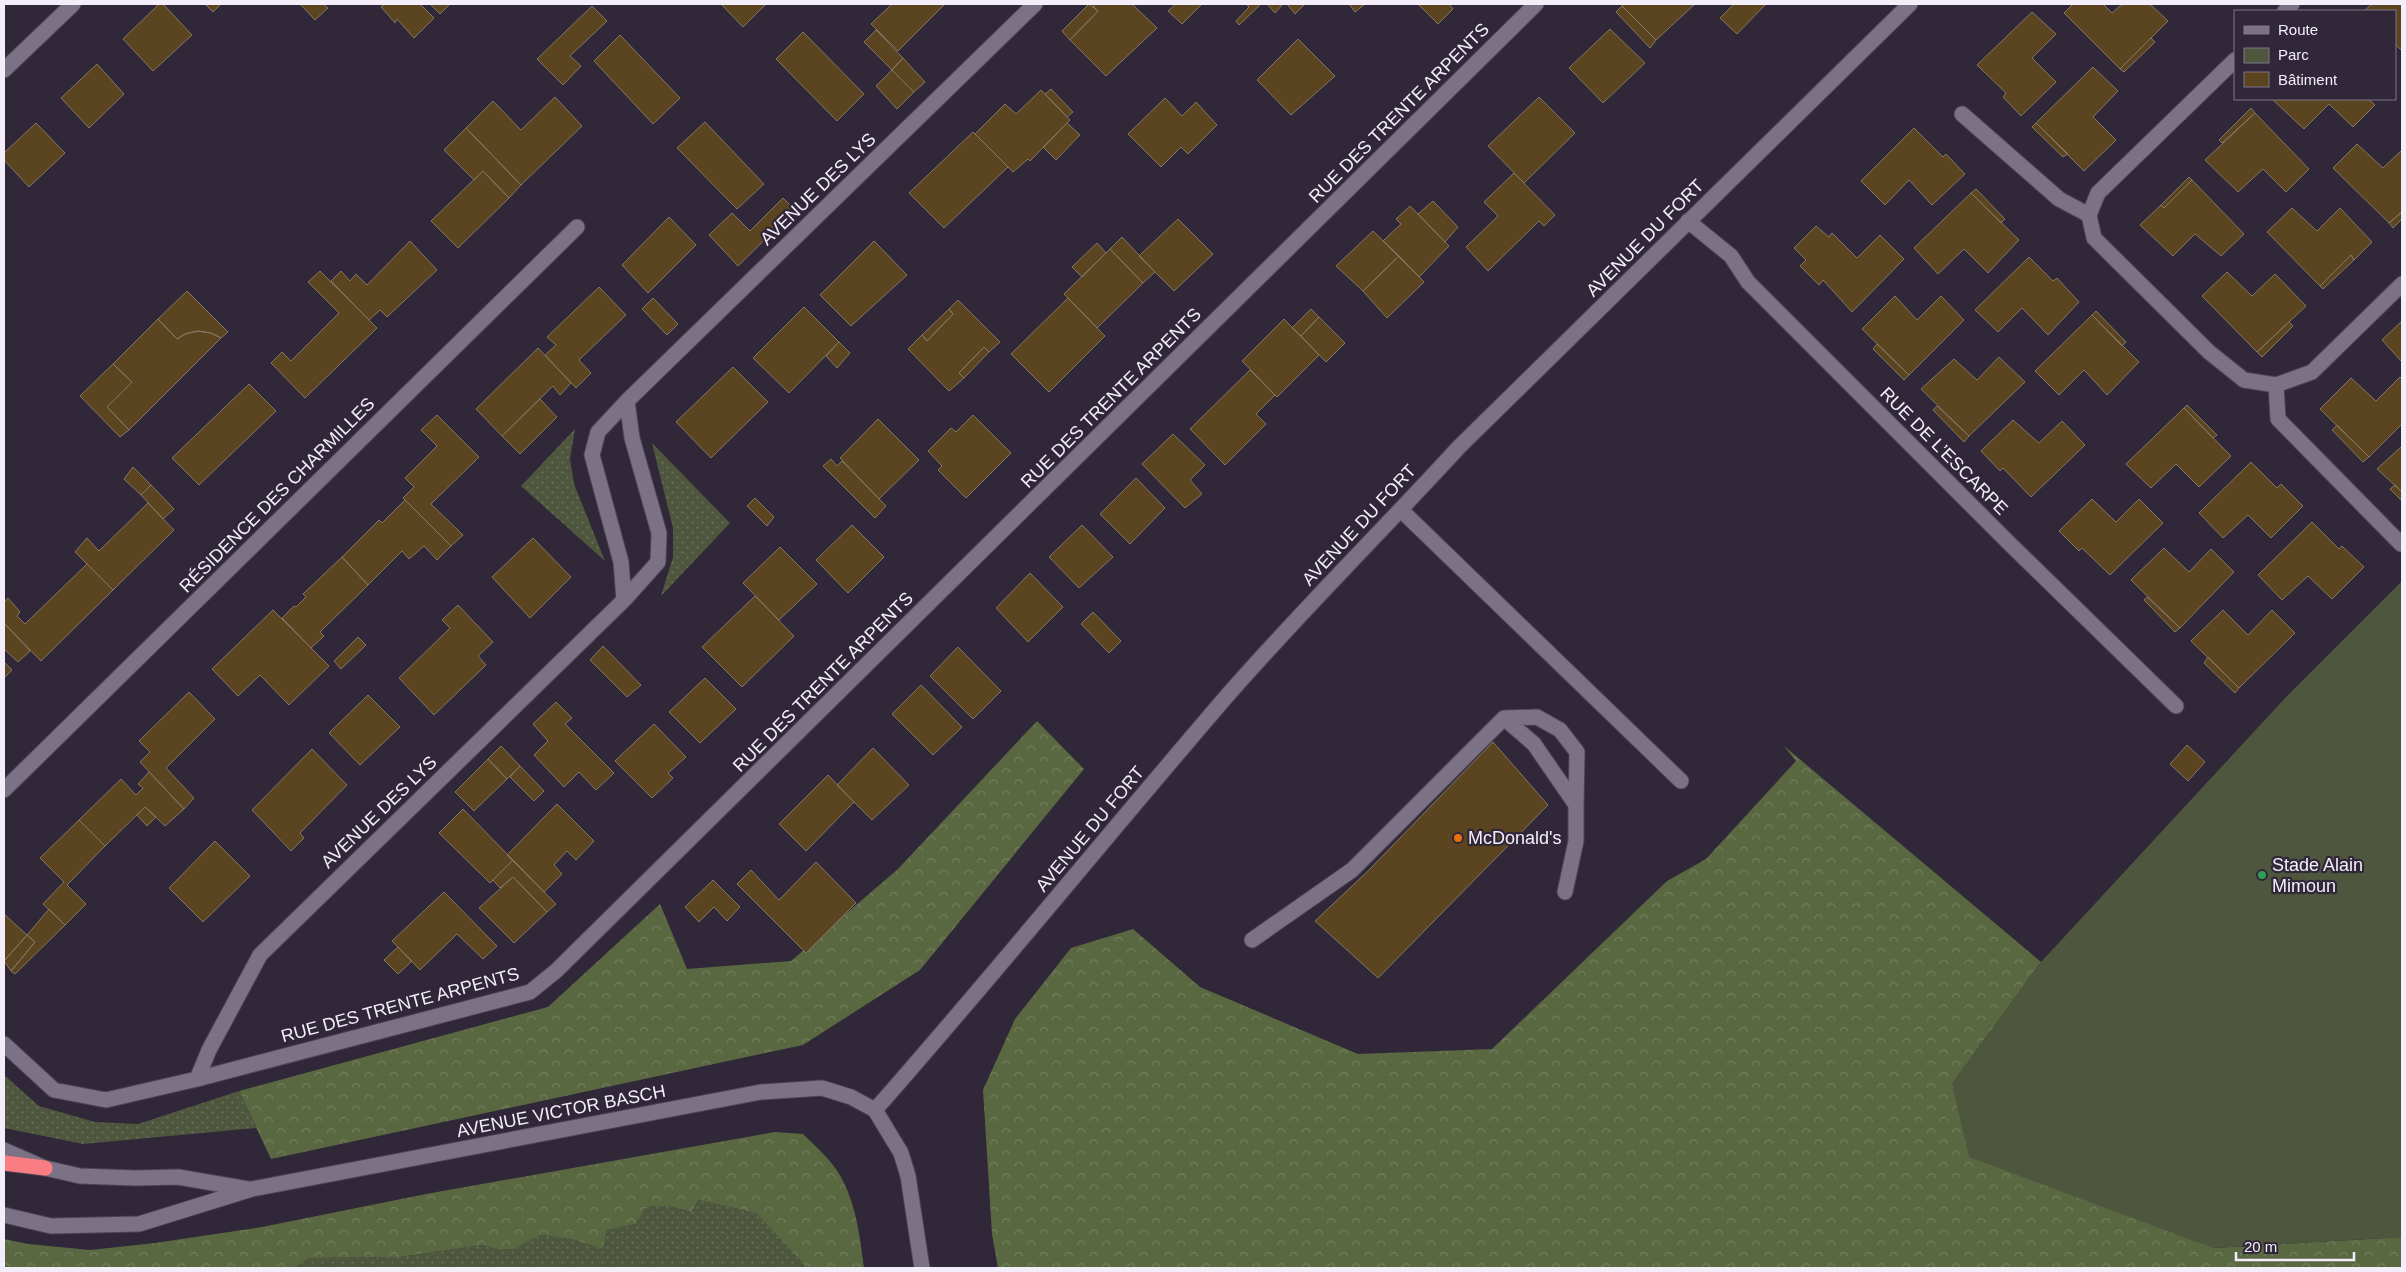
<svg xmlns="http://www.w3.org/2000/svg" width="2406" height="1272" viewBox="0 0 2406 1272" font-family="Arial,sans-serif">
<style>
.grass{fill:url(#grass-dots)}
.forest{fill:url(#forest-crowns)}
.park{fill:#4e573e}
.building{fill:#5a4520;stroke:#847764}
.lines{fill:none;stroke-linecap:round;stroke-linejoin:round}
.service-casing{stroke:#4d4554;stroke-width:17}
.minor-casing{stroke:#4d4554;stroke-width:17}
.tertiary-casing{stroke:#4d4554;stroke-width:17}
.secondary-casing{stroke:#4d4554;stroke-width:17}
.motorway-casing{stroke:#4d4554;stroke-width:17}
.service{stroke:#7c7286;stroke-width:15}
.minor{stroke:#7c7286;stroke-width:15}
.tertiary{stroke:#7c7286;stroke-width:15}
.secondary{stroke:#7c7286;stroke-width:15}
.motorway{stroke:#fa7d83;stroke-width:15}
.food-dot{fill:#e8710a;stroke:#302738;stroke-width:2}
.leisure-dot{fill:#2e9e5b;stroke:#302738;stroke-width:2}
.labels{text-anchor:middle;dominant-baseline:central;stroke-width:4.5;stroke-linejoin:round;paint-order:stroke}
.street-label{font-size:18px;fill:#f4eefa;stroke:#302738}
.poi-label{font-size:18px;fill:#f4eefa;stroke:#302738;text-anchor:start}
</style>
<defs>
<pattern id="grass-dots" width="8" height="8" patternUnits="userSpaceOnUse" patternTransform="scale(1.25)"><rect width="8" height="8" fill="#4e573e"/><path d="M2 2h.1M6 6h.1" fill="none" stroke="#686f5b" stroke-width="1.8" stroke-linecap="round"/></pattern>
<pattern id="forest-crowns" width="20" height="18" patternUnits="userSpaceOnUse" patternTransform="scale(1.25)"><rect width="20" height="18" fill="#5a6841"/><path d="M2 6a3 3 0 1 1 6 0M12 15a3 3 0 1 1 6 0" fill="none" stroke="#727e5d"/></pattern>
</defs>
<rect width="100%" height="100%" fill="#302738"/>
<path class="grass" d="M575 429 570 459 574 484 605 561 521 486Z
M652 443 730 523 661 596 673 557V528Z
M4 1075 39 1106 95 1122 138 1124 239 1091 256 1128 83 1144 4 1128Z
M698 1200 756 1213 803 1263 805 1268H293L310 1258 400 1257 483 1245 499 1250 514 1249 541 1235 575 1240 603 1249 607 1230 636 1224 647 1206H668L690 1212Z"/>
<path class="forest" d="M1037 721 1084 769 920 970 803 1045 271 1159 239 1091 548 1007 660 904 687 969 791 961 898 869Z
M1784 746 2041 962 1952 1084 2213 1248 2402 1237V1268H998L992 1234 983 1090 1015 1019 1071 948 1133 929 1200 987 1358 1054 1492 1049 1667 881 1706 859 1796 761Z
M775 1132 803 1134C817 1148 835 1163 843 1181 857 1208 860 1239 864 1268H805L803 1263 756 1213 698 1200 691 1212 668 1206H647L636 1224 607 1230 603 1249 575 1240 541 1235 514 1249 499 1250 483 1245 400 1257 310 1258 293 1268H4V1239L28 1244 90 1250 155 1243 262 1227 426 1194Z"/>
<path class="park" d="M2402 581V1237L2213 1248 1969 1157 1952 1084 2041 962 2287 696Z"/>
<path class="building" d="M159 4H163L192 35 153 71 123 39Z
M205 4H221L213 12Z
M300 4H323L328 8 315 20Z
M385 4H420L434 18 414 38 397 19 395 23 381 7Z
M430 4H450L440 14Z
M721 4H766L743 27Z
M892 4H945L898 51 871 24Z
M1089 4 1098 11 1070 40 1062 31Z
M1096 4H1132L1157 28 1106 76 1070 40 1098 11 1093 6Z
M1176 4H1202L1182 24 1168 11Z
M1246 4H1261L1239 25 1236 21 1249 7Z
M1267 4H1283L1275 13Z
M1287 4H1305L1295 14Z
M1349 4H1365L1355 12Z
M1418 4H1449L1453 9 1438 24Z
M1624 4H1695L1656 40 1622 6Z
M1734 4H1764L1765 5 1737 34 1720 18Z
M2073 4H2103L2112 13 2122 4H2150L2168 21 2120 69 2064 13Z
M2372 4H2402V51L2395 44V11H2364Z
M592 6 607 21 570 56 581 66 563 85 537 59Z
M1622 6 1656 40 1650 48 1616 12Z
M2032 12 2056 34 2032 58 2056 82 2021 116 2003 97 2006 93 1977 65Z
M1610 29 1645 63 1603 103 1569 68Z
M876 30 903 58 892 70 864 42Z
M803 32 864 94 837 121 776 59Z
M620 35 680 98 653 124 594 61Z
M2151 38 2155 42 2124 72 2120 69Z
M1298 39 1335 76 1291 115 1257 80Z
M903 58 925 82 914 92 892 70Z
M97 64 124 94 89 128 61 98Z
M2093 67 2118 91 2093 117 2116 140 2084 171 2036 123Z
M892 70 914 92 897 109 876 86Z
M1051 89 1073 112 1067 117 1045 94Z
M1041 90 1070 120 1030 161 1028 159 1013 172 975 134 1005 104 1016 114Z
M555 97 582 126 521 185 466 128 493 101 521 130Z
M1539 97 1575 133 1524 183 1488 146Z
M1165 98 1182 116 1196 102 1217 125 1188 154 1181 147 1161 167 1128 134Z
M2272 99H2368L2375 105 2353 127 2329 104 2304 129Z
M2251 108 2255 113 2222 143 2219 140Z
M2255 113 2309 169 2286 192 2263 169 2238 192 2205 160Z
M705 122 764 184 737 209 677 148Z
M36 123 65 153 29 187 4 160V153Z
M1067 123 1080 135 1056 160 1043 147Z
M2036 123 2068 154 2063 157 2032 127Z
M466 128 521 185 509 198 483 171 474 180 444 150Z
M1914 128 1943 157 1946 154 1965 174 1932 205 1909 180 1885 205 1861 181Z
M973 132 1008 167 944 228 909 193Z
M2357 144 2383 168 2402 150V212L2389 223 2333 168Z
M483 171 509 198 458 248 431 221Z
M1514 173 1555 215 1544 226 1539 221 1488 271 1466 247 1498 216 1484 202Z
M2189 177 2192 180 2164 208 2161 205Z
M2192 180 2244 234 2221 256 2195 234 2173 256 2140 225 2161 205 2164 208Z
M1976 189 2005 219 2001 223 1971 193Z
M1971 193 2019 240 1988 273 1964 249 1938 274 1914 248Z
M783 198 795 210 738 266 709 235 732 213 750 231Z
M1433 201 1458 227 1445 242 1418 214Z
M1410 206 1449 246 1419 277 1383 241 1401 224 1396 219Z
M2292 208 2317 231 2340 208 2372 242 2354 260 2351 255 2320 286 2267 232Z
M2402 212V219L2393 228 2389 223Z
M669 217 696 245 648 293 622 265Z
M1178 219 1213 254 1174 291 1139 256Z
M1816 226 1829 237 1832 233 1857 258 1880 235 1904 259 1852 312 1823 280 1819 285 1800 266 1806 260 1794 248Z
M1373 231 1399 256 1363 291 1336 266Z
M1122 237 1155 272 1143 283 1110 249Z
M410 241 437 270 387 317 380 310 369 320 331 281 341 271 350 281 356 274 367 285Z
M874 241 907 275 851 326 820 295Z
M1097 243 1106 253 1082 277 1072 267Z
M1110 249 1143 283 1097 328 1064 294Z
M2351 255 2354 260 2323 289 2320 286Z
M1399 256 1424 282 1387 318 1363 291Z
M2029 257 2053 281 2057 278 2079 302 2048 335 2022 308 1998 332 1975 310Z
M320 271 377 328 305 398 271 363 282 352 291 361 339 313 308 282Z
M2227 272 2252 296 2275 274 2306 306 2257 352 2202 296Z
M599 287 626 315 579 360 591 373 576 388 545 355 556 345 547 337Z
M187 291 228 332 221 338 211 333 198 331 185 334 177 339 158 319Z
M1895 296 1917 320 1941 296 1964 320 1909 375 1862 329Z
M653 298 678 324 667 335 642 309Z
M1068 298 1105 336 1049 392 1011 354Z
M958 300 1000 342 989 352 984 347 959 373 964 378 949 391 908 349 922 335 927 341 953 314 949 309Z
M804 307 839 342 789 393 753 358Z
M949 309 953 314 927 341 922 335Z
M1311 309 1319 317 1301 336 1292 328Z
M2096 311 2126 342 2122 346 2092 315Z
M2092 315 2139 362 2107 395 2084 370 2059 395 2035 371Z
M1319 317 1345 343 1326 362 1301 336Z
M158 319 177 339 185 334 198 331 211 333 221 338 129 430 107 407 132 382 113 364Z
M1284 319 1319 355 1277 397 1242 361Z
M2402 321V362L2382 340Z
M2289 322 2293 326 2262 357 2257 352Z
M839 342 850 353 837 368 826 356Z
M1877 344 1909 375 1904 380 1873 349Z
M984 347 989 352 964 378 959 373Z
M538 348 571 383 560 395 553 386 502 436 476 409Z
M1999 357 2025 382 1969 436 1921 389 1954 359 1977 380Z
M113 364 132 382 107 407 129 430 120 437 80 396Z
M733 367 768 402 711 458 676 422Z
M1250 370 1275 395 1256 414 1266 424 1225 465 1190 429Z
M2400 377 2402 379V424L2369 457 2320 409 2351 378 2376 401Z
M249 384 276 411 199 485 172 458Z
M540 399 557 417 520 454 502 436Z
M2187 405 2217 435 2213 438 2184 408Z
M1937 406 1969 436 1964 442 1933 410Z
M2184 408 2231 456 2199 487 2176 464 2151 488 2126 464Z
M437 415 479 457 431 504 463 535 451 546 403 498 414 487 405 478 437 446 421 430Z
M973 415 1011 453 966 498 938 470 942 466 928 451 951 428 956 432Z
M878 419 919 460 879 499 840 458Z
M2013 420 2039 443 2062 421 2085 445 2031 497 2003 468 2000 471 1981 451Z
M2337 425 2369 457 2363 462 2332 430Z
M1173 434 1205 465 1190 480 1202 494 1185 508 1142 464Z
M2402 446V492L2377 469Z
M831 459 837 466 842 461 886 506 875 518 823 466Z
M2251 462 2277 488 2281 484 2303 506 2271 538 2248 515 2223 538 2199 513Z
M133 467 151 485 141 495 124 479Z
M1136 478 1165 508 1130 544 1100 514Z
M151 485 174 509 163 519 141 495Z
M2395 485 2402 492V501L2390 489Z
M755 498 774 517 767 526 747 506Z
M2092 499 2116 522 2139 499 2163 523 2110 575 2082 548 2079 551 2059 531Z
M405 500 451 546 437 560 424 546 409 559 402 551 368 585 342 557 379 520 382 523Z
M148 503 174 530 113 590 75 552 87 538 99 551Z
M2312 522 2339 549 2342 546 2364 567 2332 599 2308 576 2282 600 2258 575Z
M852 525 884 557 848 593 816 560Z
M1082 525 1113 557 1079 588 1049 557Z
M533 538 571 577 530 618 492 577Z
M780 547 817 584 779 620 743 583Z
M2164 548 2189 572 2211 549 2234 572 2180 628 2131 580Z
M342 557 368 585 320 632 324 636 311 648 282 618 294 606 296 607 306 597 303 594Z
M87 564 113 590 41 661 4 623V602L8 598 20 612 17 616 25 624Z
M1030 573 1063 607 1028 642 996 608Z
M755 596 794 636 742 687 702 647Z
M2147 597 2180 628 2175 632 2144 600Z
M458 605 493 642 478 656 486 665 434 715 399 678 450 628 442 620Z
M273 610 329 666 289 705 260 675 238 696 212 669Z
M2223 610 2248 635 2272 610 2295 633 2239 688 2191 641Z
M1093 612 1121 641 1109 653 1081 624Z
M4 623 30 651 18 662 4 649Z
M358 637 366 645 341 669 334 661Z
M603 646 641 685 627 697 590 660Z
M958 647 1001 691 973 719 930 676Z
M2208 657 2239 688 2235 693 2204 663Z
M4 662 12 670 4 678Z
M705 678 736 709 700 743 669 712Z
M921 685 962 727 933 755 892 714Z
M189 692 215 719 166 768 194 798 184 809 140 762 150 752 139 741Z
M368 695 400 727 360 765 329 733Z
M556 702 572 718 565 724 614 773 596 790 579 772 564 787 534 755 548 741 533 724Z
M654 724 686 757 668 773 673 778 652 798 615 761Z
M1493 742 1548 805 1378 978 1315 921 1368 871Z
M2187 745 2205 762 2188 781 2170 764Z
M501 746 520 766 507 779 488 759Z
M873 748 909 785 872 820 837 785Z
M312 749 347 785 300 833 304 838 291 851 252 810Z
M488 759 507 779 474 811 455 792Z
M520 766 544 791 534 801 510 777Z
M149 772 184 809 165 826 145 807 105 846 79 820 121 779 136 795 143 788 138 784Z
M828 775 854 802 806 851 779 824Z
M557 804 594 841 576 860 567 851 554 865 562 874 544 892 507 855Z
M145 807 156 817 147 826 137 815Z
M463 809 513 860 490 883 439 833Z
M79 820 105 846 67 885 86 904 65 925 43 904 64 882 40 858Z
M215 841 250 876 203 922 169 888Z
M513 860 556 904 547 912 513 877 500 888 493 880Z
M816 862 856 903 806 953 737 884 751 870 779 900Z
M513 877 547 912 514 943 479 908Z
M713 880 740 907 727 921 714 907 699 922 685 907Z
M444 892 497 946 483 959 457 934 420 970 392 941Z
M49 909 65 925 15 974 11 971 35 942 27 935Z
M4 914 27 935 4 961Z
M27 935 35 942 11 971 4 961Z
M398 947 412 961 398 974 384 960Z"/>
<g class="lines">
<g class="service-casing">
<path id="service" d="M1962 114 2059 199 2089 215
M2276 385 2278 419 2401 544
M1401 510 1681 781
M1504 718 1537 717 1560 730 1577 752 1576 805
M1252 940 1352 870 1504 718 1534 744 1576 805V841L1565 892"/>
</g>
<g class="minor-casing">
<path id="minor" d="M2285 11 2292 4
M2235 60 2098 193 2089 215 2094 238 2209 352 2244 380 2276 385 2312 372 2402 284
M4 70 73 4
M1688 221 1731 256 1748 282 2011 545 2176 706
M624 600 621 562 592 455 598 432 627 401 1035 4
M4 790 577 227
M4 1044 54 1090 106 1100 197 1079 530 992 556 971 1536 4
M197 1079 209 1050 260 955 624 600 658 562 659 533 632 438 627 401"/>
</g>
<g class="tertiary-casing">
<path id="tertiary" d="M4 1150 45 1168 80 1176 136 1178 178 1177 248 1189
M4 1215 51 1226 139 1224 252 1189 761 1092 822 1088 851 1097 875 1110"/>
</g>
<g class="secondary-casing">
<path id="secondary" d="M922 1268 908 1176 901 1153 875 1110C995 974 1108 834 1226 697 1301 611 1382 531 1459 447L1910 4"/>
</g>
<g class="motorway-casing">
<path id="motorway" d="M4 1163 45 1168"/>
</g>
<use href="#service" class="service"/>
<use href="#minor" class="minor"/>
<use href="#tertiary" class="tertiary"/>
<use href="#secondary" class="secondary"/>
<use href="#motorway" class="motorway"/>
</g>
<circle class="food-dot" cx="1458" cy="838" r="5"/>
<circle class="leisure-dot" cx="2262" cy="875" r="5"/>
<g class="labels">
<g class="street-label">
<text transform="translate(1399 113) rotate(-45)">RUE DES TRENTE ARPENTS</text>
<text transform="translate(818 189) rotate(-44)">AVENUE DES LYS</text>
<text transform="translate(1645 238) rotate(-45)">AVENUE DU FORT</text>
<text transform="translate(1111 398) rotate(-45)">RUE DES TRENTE ARPENTS</text>
<text transform="translate(1944 451) rotate(45)">RUE DE L’ESCARPE</text>
<text transform="translate(277 495) rotate(-45)">RÉSIDENCE DES CHARMILLES</text>
<text transform="translate(1359 525) rotate(-47)">AVENUE DU FORT</text>
<text transform="translate(823 682) rotate(-45)">RUE DES TRENTE ARPENTS</text>
<text transform="translate(379 812) rotate(-44)">AVENUE DES LYS</text>
<text transform="translate(1090 829) rotate(-50)">AVENUE DU FORT</text>
<text transform="translate(400 1005) rotate(-15)">RUE DES TRENTE ARPENTS</text>
<text transform="translate(561 1111) rotate(-11)">AVENUE VICTOR BASCH</text>
</g>
<g class="poi-label">
<text x="1468" y="838">McDonald's</text>
<text x="2272" y="865">Stade Alain<tspan x="2272" dy="21">Mimoun</tspan></text>
</g>
</g>
<rect width="2406" height="1272" fill="none" stroke="#f4eefa" stroke-width="10"/>
<rect x="2234" y="10" width="162" height="90" fill="#302738" stroke="#7e7786"/>
<rect x="2244" y="26" width="25" height="8" fill="#7c7286" stroke="#7e7786"/>
<text x="2278" y="35" font-size="15" fill="#f4eefa">Route</text>
<rect x="2244" y="48" width="25" height="15" fill="#4e573e" stroke="#7e7786"/>
<text x="2278" y="60" font-size="15" fill="#f4eefa">Parc</text>
<rect x="2244" y="72" width="25" height="15" fill="#5a4520" stroke="#7e7786"/>
<text x="2278" y="85" font-size="15" fill="#f4eefa">Bâtiment</text>
<path d="M2236 1252v8h118v-8" fill="none" stroke="#f4eefa" stroke-width="2.5"/>
<text x="2244" y="1252" font-size="15" fill="#f4eefa" stroke="#302738" stroke-width="4" paint-order="stroke">20 m</text>
</svg>
